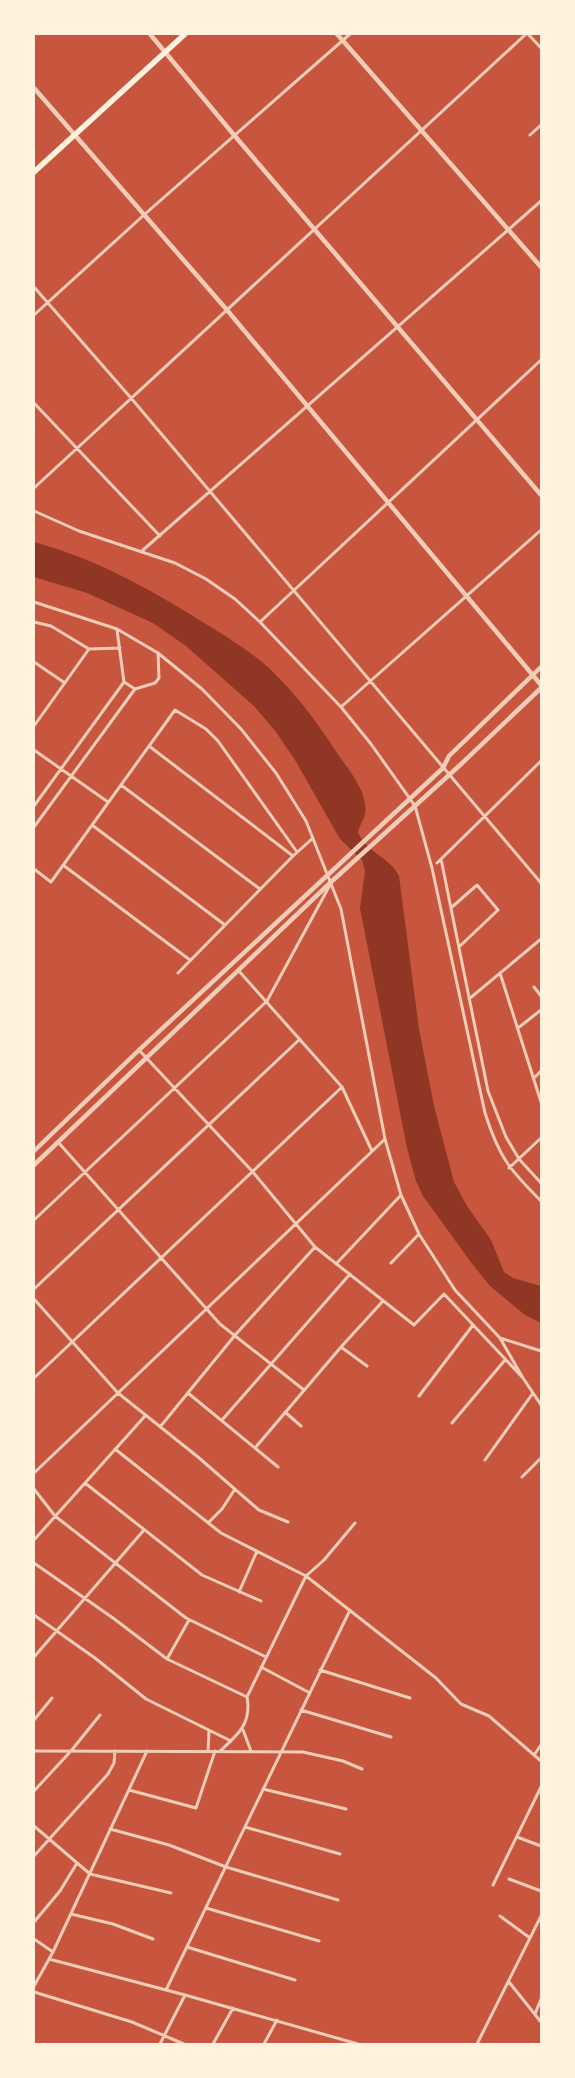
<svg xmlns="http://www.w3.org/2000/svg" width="575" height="2078" viewBox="0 0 575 2078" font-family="'Nunito Sans',sans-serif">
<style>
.water{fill:#8f3625}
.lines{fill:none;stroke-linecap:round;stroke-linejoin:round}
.minor{stroke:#f1ccb7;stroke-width:3}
.tertiary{stroke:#f1ccb7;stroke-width:4.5}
.primary{stroke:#fff3e0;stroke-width:5.5}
</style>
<rect width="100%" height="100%" fill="#c8553d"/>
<path class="water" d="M34 542C94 558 148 588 201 621 224 635 249 650 269 668 294 692 315 719 333 747 345 766 369 791 365 814 364 820 359 826 358 832 365 852 390 857 399 876L419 1029 434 1106 454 1182 467 1206 491 1240 504 1272 513 1278 541 1286V1323L525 1315 490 1286 470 1261 423 1196 416 1181 407 1148 360 908 365 871 362 860 340 839 295 760 276 732 255 707 186 646 153 623 87 593 34 577Z"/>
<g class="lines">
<path class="minor" d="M528 34 541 48
M530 135 541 125
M34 287 131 398 541 883
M34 315 145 214 350 34
M34 403 160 536
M34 488 526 34
M34 511 79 531 175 563 206 579 235 599 260 622 341 707 371 744 415 806 432 868 485 1113C499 1157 509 1169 541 1201
M143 550 541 201
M34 602 117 629 158 653 202 689 241 729 276 773 306 821 341 909 385 1139 401 1195 419 1234 455 1290 500 1338 541 1351
M34 622 51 626 89 649 120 648
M260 622 541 360
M34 662 65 683
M124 682 135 689
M341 707 541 530
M34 726 89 649
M149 746 293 856
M34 750 108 802
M121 785 260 889
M34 806 124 682 117 630
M92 825 225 925
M34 827 135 689 155 683 159 678 158 653
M441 859 488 1091 506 1137 519 1159 541 1183
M437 863 541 761
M63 865 190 960
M34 869 51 882 175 710 206 729 218 741 297 852
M452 907 477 885 498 910 460 946
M238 970 342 1087 372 1151
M178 973 293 856 313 838
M500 973 541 1102
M534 987 541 996
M469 999 541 939
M518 1028 541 1010
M139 1050 252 1171 315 1247 414 1325 444 1294 523 1378
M534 1078 541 1071
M58 1142 220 1324 304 1390
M509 1168 541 1138
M34 1220 267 1001 331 883
M391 1263 419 1234
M336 1264 401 1195
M34 1289 300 1039
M34 1299 118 1393 198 1457 259 1510 288 1522
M500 1338 523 1378 541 1405
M341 1347 367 1366
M34 1378 342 1087
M188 1393 278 1467
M419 1396 473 1325
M285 1412 301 1426
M222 1420 350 1274
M452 1423 505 1360
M160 1427 236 1334 315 1247
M255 1448 341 1347 383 1301
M115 1449 221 1533 306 1576 436 1678 461 1704 489 1716 541 1761
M485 1460 533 1393
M34 1473 385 1139
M522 1477 541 1458
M85 1483 202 1575 261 1601
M34 1489 55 1516 186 1618 266 1657
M208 1523 222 1509 235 1489
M34 1540 145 1416
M34 1563 113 1618 167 1659 247 1697
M239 1592 257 1551
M34 1615 95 1658 146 1699 231 1741
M34 1657 144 1530
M167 1659 189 1620
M261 1667 310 1693
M320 1670 410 1698
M301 1710 391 1737
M34 1720 52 1698
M243 1730 251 1751
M34 1751 303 1752 343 1761 362 1769
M208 1751 209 1731
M220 1751C238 1735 252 1723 247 1697L306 1576 324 1560 355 1523
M534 1755 541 1745
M263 1789 346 1809
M129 1790 196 1808 215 1751
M34 1791 71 1751 100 1715
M34 1826 90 1874 171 1893
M245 1827 340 1854
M110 1829 169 1845 226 1867 338 1900
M517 1837 541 1846
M34 1856 108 1774 114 1763 115 1751
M509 1879 541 1891
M493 1885 541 1787
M206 1908 319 1941
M71 1914 113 1924 153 1939
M500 1916 530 1938
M34 1922 60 1891 77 1863
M34 1939 53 1952
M187 1947 295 1980
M49 1959 185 1995 358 2044
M509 1982 541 2022
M34 1986 53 1952 147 1751
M166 1990 350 1610
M34 1992 132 2022 184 2044
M535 2014 541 1999
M160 2044 185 1995
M213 2044 233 2008
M264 2044 277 2020
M477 2044 541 1916"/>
<path class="tertiary" d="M150 34 234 135 541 495
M337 34 541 267
M34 88 227 310 541 685
M34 1151 139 1050 443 768 449 756 541 667
M34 1165 331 882 459 766 541 688"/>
<path class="primary" d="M34 172 185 34"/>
</g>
<rect width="575" height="2078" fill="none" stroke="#fff3e0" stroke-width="70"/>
</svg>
